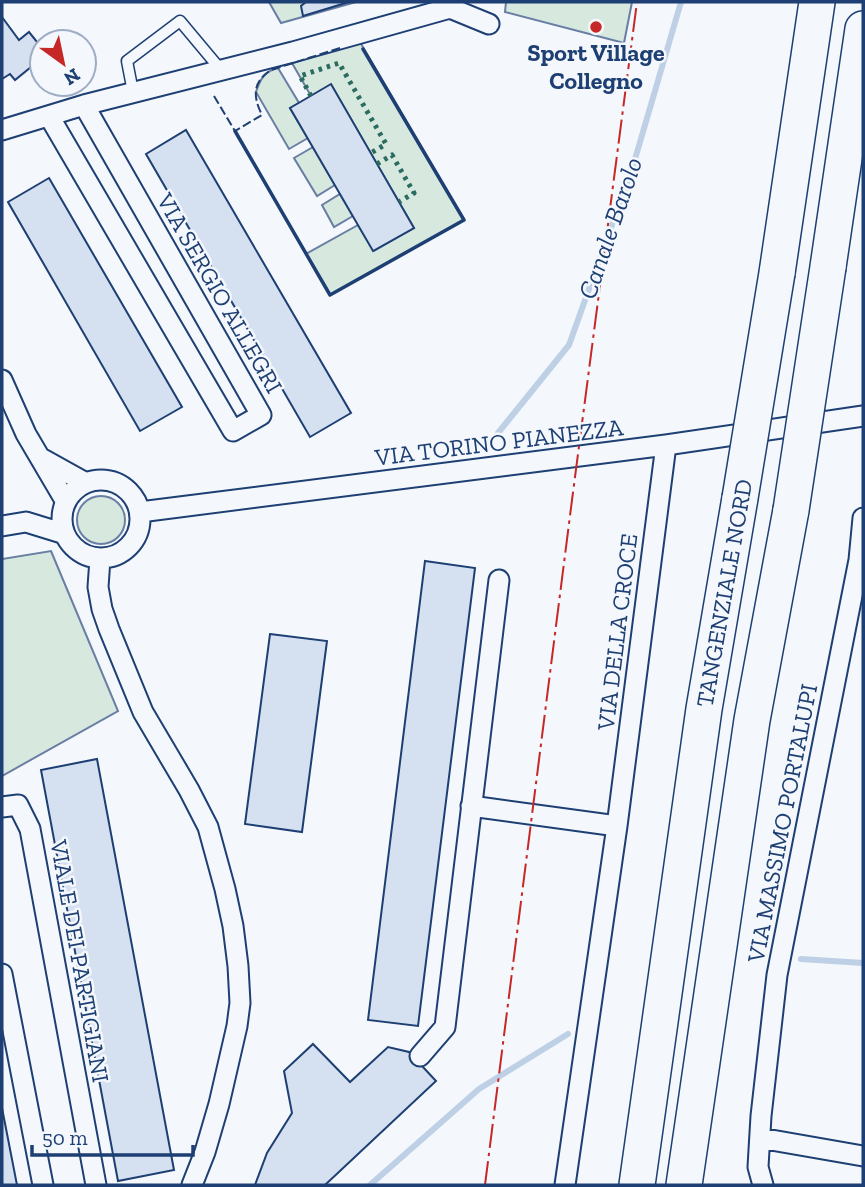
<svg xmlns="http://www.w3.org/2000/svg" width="865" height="1187" viewBox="0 0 865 1187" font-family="'Zilla Slab',serif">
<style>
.green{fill:#d7e8df;stroke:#687fa3;stroke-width:2}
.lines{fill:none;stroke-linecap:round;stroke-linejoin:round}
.stream{stroke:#bed0e5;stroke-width:6}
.building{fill:#d5e0f0;stroke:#1d3f73;stroke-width:2}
.lane-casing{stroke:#1d3f73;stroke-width:13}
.street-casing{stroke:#1d3f73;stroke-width:23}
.highway-casing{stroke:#1d3f73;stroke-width:38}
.lane{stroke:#f4f7fb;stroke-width:10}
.street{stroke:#f4f7fb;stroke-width:19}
.highway{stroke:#f4f7fb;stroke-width:35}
.highway-bridge-casing{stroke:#1d3f73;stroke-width:38;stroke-linecap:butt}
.highway-bridge{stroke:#f4f7fb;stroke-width:35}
.hedge{stroke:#2c6c60;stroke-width:5;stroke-dasharray:3.5 5;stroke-linecap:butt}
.fence{stroke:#1d3f73;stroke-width:2;stroke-dasharray:9 3.5;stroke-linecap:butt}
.wall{stroke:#1d3f73;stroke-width:3.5}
.power{stroke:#c62828;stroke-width:2;stroke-dasharray:24 5 3.5 5;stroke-linecap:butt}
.poi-dot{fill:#c62828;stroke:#f4f7fb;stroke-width:2.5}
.labels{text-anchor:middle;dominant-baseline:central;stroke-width:5;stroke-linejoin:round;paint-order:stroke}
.poi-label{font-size:24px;font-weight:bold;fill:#1d3f73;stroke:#f4f7fb}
.street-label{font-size:24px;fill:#1d3f73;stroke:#f4f7fb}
.water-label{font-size:26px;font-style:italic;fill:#1d3f73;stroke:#f4f7fb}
</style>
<rect width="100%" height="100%" fill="#f4f7fb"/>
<path class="green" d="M269 2H356L281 23Z
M506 2H632L624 43 505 12Z
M360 42 464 220 330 295 306 254 358 225 374 251 414 228 331 85 311 96 292 63Z
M278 68 299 103 290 108 308 138 289 149 256 92C260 79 265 71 278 68Z
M313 147 335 185 317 196 294 158Z
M340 194 353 216 334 227 322 205Z
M77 520a24 24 0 1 1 48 0a24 24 0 1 1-48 0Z
M51 551 118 711 2 776V559Z"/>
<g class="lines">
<path class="stream" d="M498 433 569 345 633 166 681 2
M801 959 863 963
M370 1185 479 1089 568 1034"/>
</g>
<path class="building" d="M306 2H349L303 16 301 6Z
M2 17 19 40 29 32 42 48V58L15 80 10 74 2 79Z
M331 84 414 228 373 251 290 108Z
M186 130 351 413 310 437 146 154Z
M49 178 182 407 140 431 8 202Z
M425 561 475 568 418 1026 368 1020Z
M270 634 327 641 302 832 245 824Z
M97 759 174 1170 118 1181 41 770Z
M313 1044 350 1082 388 1047 409 1052 436 1081 325 1185H255L267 1153 292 1113 284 1071Z
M2 1108 17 1185H2Z"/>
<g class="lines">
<g class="lane-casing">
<path id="lane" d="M133 92 127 61 180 21 221 70"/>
</g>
<g class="street-casing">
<path id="street" d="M49 116 233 431 261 415 84 105
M2 130 84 105 293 52 450 8 489 24
M2 380 26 434 66 502
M41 458 86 483
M62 519a39 39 0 1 1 78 0a39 39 0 1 1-78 0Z
M140 512 666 445 863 416
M2 526 26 522 65 534
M100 559 98 587 102 609 109 629 143 712 189 790 208 827 225 889 233 926 238 966 240 1003 237 1026 219 1104 205 1152 192 1185
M471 806 617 826
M2 807 18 805 30 829 96 1185
M2 974 43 1185
M420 1056 445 1027 499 580
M760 1138 863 1156
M565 1185 617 826 666 445
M763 1185 758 1167 761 1116 777 975 859 560 863 518"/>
</g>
<g class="highway-casing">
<path id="highway" d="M828 267 863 29
M777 273 817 2
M637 1185 704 709 740 498
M684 1185 752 720 791 510"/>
</g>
<use href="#lane" class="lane"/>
<use href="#street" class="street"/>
<use href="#highway" class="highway"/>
<g class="highway-bridge-casing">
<path id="highway-bridge" d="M740 498 777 273
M791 510 828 267"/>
</g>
<use href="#highway-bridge" class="highway-bridge"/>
<path class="hedge" d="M311 96 300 76 339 63 386 144 371 153
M377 164 392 155 414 193 399 202"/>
<path class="fence" d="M214 96 235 131 262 115C253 97 252 82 271 70L340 48"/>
<path class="wall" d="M235 131 330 295 464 220 363 49"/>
<path class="power" d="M485 1185 572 500 637 2"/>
</g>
<circle class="poi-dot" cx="596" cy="27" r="7"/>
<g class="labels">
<g class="poi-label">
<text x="596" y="52">Sport Village<tspan x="596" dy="28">Collegno</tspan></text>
</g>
<g class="street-label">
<text transform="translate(220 293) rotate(60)">VIA SERGIO ALLEGRI</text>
<text transform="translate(499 442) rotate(-7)">VIA TORINO PIANEZZA</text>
<text transform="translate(724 593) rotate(-80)">TANGENZIALE NORD</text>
<text transform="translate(617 632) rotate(-83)">VIA DELLA CROCE</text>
<text transform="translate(782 823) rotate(-79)">VIA MASSIMO PORTALUPI</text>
<text transform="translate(80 961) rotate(80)">VIALE DEI PARTIGIANI</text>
</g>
<g class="water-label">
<text transform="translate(610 228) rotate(-71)">Canale Barolo</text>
</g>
</g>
<rect width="865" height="1187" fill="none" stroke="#1d3f73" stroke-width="7"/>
<g transform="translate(63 63) rotate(147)"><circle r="33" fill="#f4f7fb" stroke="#9eadc5" stroke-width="2"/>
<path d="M0-5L12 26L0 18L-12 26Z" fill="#c62828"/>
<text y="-10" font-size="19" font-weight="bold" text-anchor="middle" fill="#1d3f73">N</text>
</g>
<path d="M32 1145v10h161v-10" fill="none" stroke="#1d3f73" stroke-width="3.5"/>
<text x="42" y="1145" font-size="21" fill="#1d3f73" stroke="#f4f7fb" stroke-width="5" paint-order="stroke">50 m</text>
</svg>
